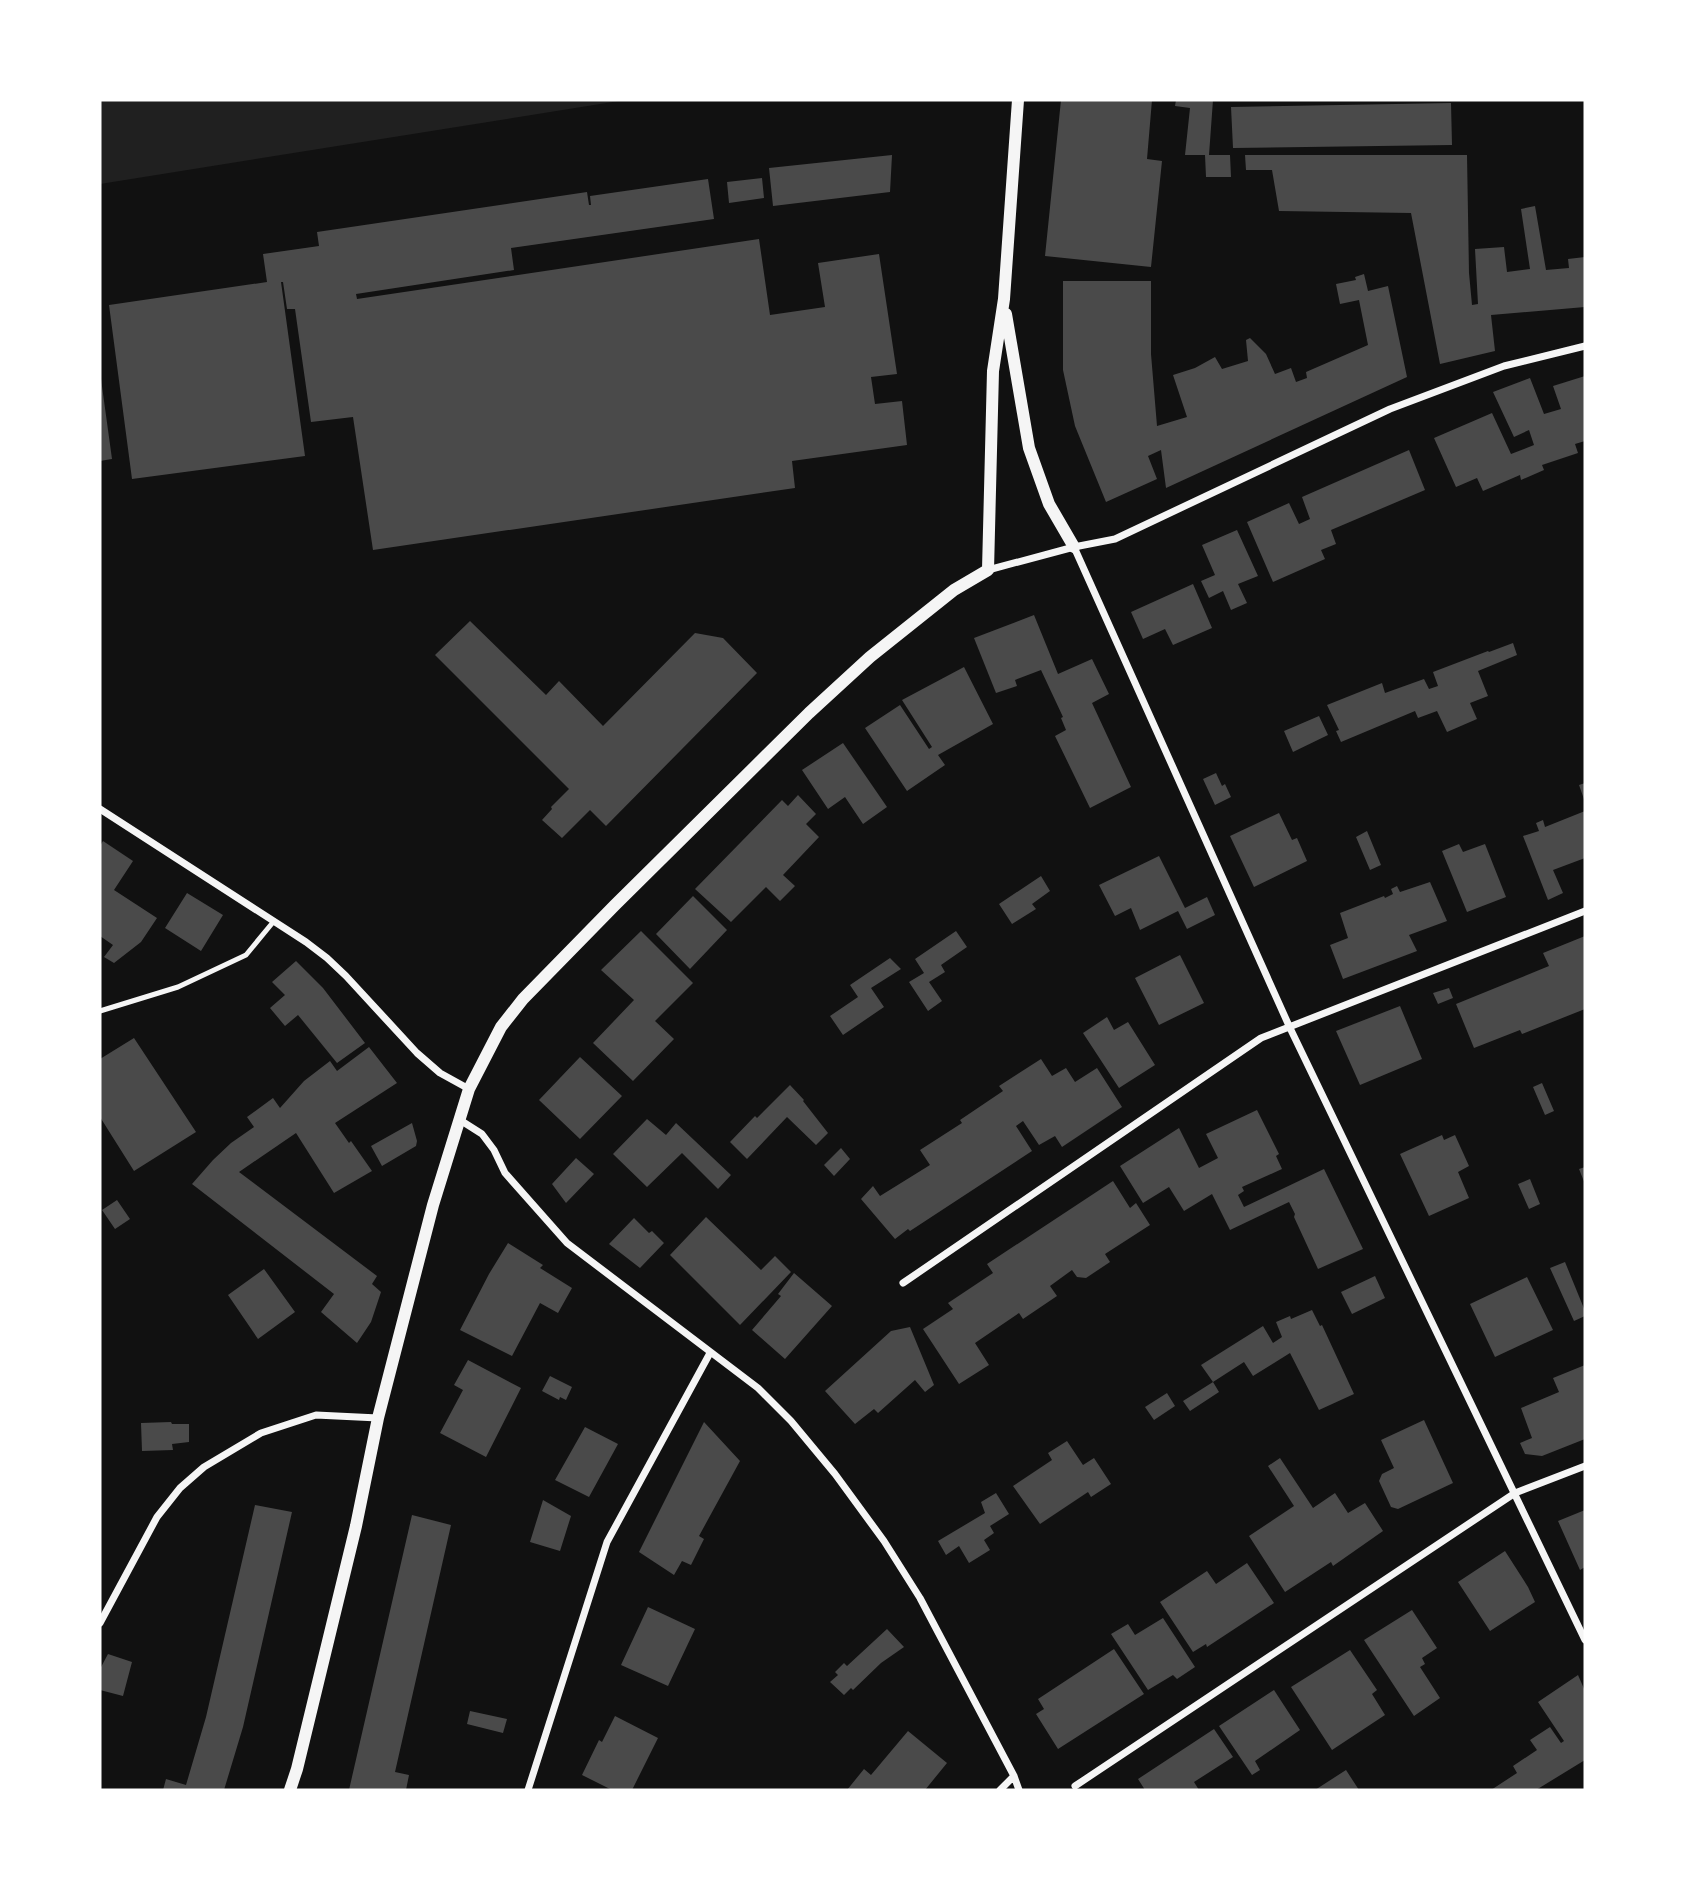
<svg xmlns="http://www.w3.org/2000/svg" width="1685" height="1890" viewBox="0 0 1685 1890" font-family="Barlow,sans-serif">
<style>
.green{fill:#202020}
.building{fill:#4a4a4a}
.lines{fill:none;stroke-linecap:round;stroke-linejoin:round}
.service{stroke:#f5f5f5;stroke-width:5}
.minor{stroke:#f5f5f5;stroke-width:7}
.tertiary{stroke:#f5f5f5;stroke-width:12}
</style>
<rect width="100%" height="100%" fill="#111"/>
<path class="green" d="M100 100H625L100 184Z"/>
<path class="building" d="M1061 100H1152L1147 159 1162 161 1151 267 1045 256Z
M1176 100H1213L1209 155H1230L1231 177H1206L1205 155H1185L1190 108 1175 106Z
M1451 103 1452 145 1233 148 1231 107Z
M892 155 890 192 773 206 769 168Z
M1245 155H1467L1469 273 1472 305 1478 304 1475 249 1504 247 1507 272 1530 269 1521 209 1535 206 1546 270 1569 268 1568 259 1585 257V307L1491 315 1495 351 1440 364 1411 213 1279 211 1272 170H1246Z
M762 178 764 198 729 203 727 182Z
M708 179 714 219 511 248 514 270 356 294 357 299 759 239 770 315 825 307 818 263 879 254 897 374 871 377 875 404 902 401 907 445 792 461 795 488 373 550 353 417 311 422 295 309H287L283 282H281L305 456 132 479 109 305 267 282 263 254 319 246 317 232 587 192 589 205H591L590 196Z
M1364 274 1368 291 1388 286 1407 377 1166 488 1161 450 1148 456 1157 479 1106 502 1075 426 1063 370V281H1151V354L1157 426 1187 417 1173 375 1195 368 1215 357 1222 369 1248 361 1246 340 1250 338 1266 354 1275 374 1291 368 1296 382 1307 378 1306 372 1368 345 1359 300 1340 304 1336 284 1356 280 1355 277Z
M1585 376V441L1575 444 1578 453 1542 465 1544 470 1521 480 1520 475 1483 491 1477 478 1456 487 1434 438 1492 413 1511 454 1534 445 1529 430 1514 437 1493 392 1530 378 1544 414 1561 409 1553 386Z
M100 379H101L112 459 100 461Z
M1409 450 1425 490 1331 530 1336 544 1321 550 1325 559 1273 582 1247 522 1289 503 1299 524 1310 519 1302 497Z
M1237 530 1258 576 1238 584 1247 603 1231 610 1223 591 1209 598 1201 581 1215 575 1202 545Z
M1193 584 1212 628 1173 645 1165 629 1143 639 1131 612Z
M1034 615 1058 674 1092 659 1109 694 1092 703 1131 787 1090 808 1055 736 1066 730 1061 718 1063 717 1041 670 1015 680 1017 686 996 693 974 638Z
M470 621 546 695 559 681 603 726 695 633 723 638 757 673 606 826 590 810 562 838 542 820 552 809 551 807 569 789 435 655Z
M1513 643 1517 655 1478 671 1488 696 1470 703 1477 719 1447 732 1437 711 1418 718 1415 711 1341 742 1336 731 1339 730 1327 705 1382 683 1385 693 1424 679 1429 689 1438 686 1433 672 1488 651 1489 652Z
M964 667 993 724 938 755 945 765 907 791 865 728 900 705 929 749 932 747 902 700Z
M1319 716 1328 735 1293 752 1284 731Z
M843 743 887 807 863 824 845 797 828 809 802 770Z
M1216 773 1222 786 1225 784 1231 797 1215 805 1203 779Z
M1585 783V802L1579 785Z
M798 795 816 814 806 824 819 837 783 875 795 886 780 901 766 887 731 922 695 889 782 800 788 806Z
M1585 811V858L1553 870 1563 893 1548 900 1523 836 1539 831 1536 823 1543 820 1545 827Z
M1279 813 1292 840 1297 838 1307 861 1254 887 1230 836Z
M1367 831 1381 865 1370 870 1356 837Z
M103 841 133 861 114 890 157 918 141 942 114 963 104 957 113 945 100 936V846Z
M1459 844 1463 852 1485 844 1506 897 1467 912 1442 851Z
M1159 856 1185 908 1207 897 1215 915 1187 929 1178 911 1140 930 1131 908 1115 916 1099 885Z
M1041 876 1050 891 1032 904 1036 909 1012 924 999 904Z
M1430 882 1447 921 1409 935 1417 951 1343 979 1330 945 1348 938 1340 913 1384 896 1385 898 1393 894 1391 889 1397 886 1400 892Z
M187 893 223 915 201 951 165 928Z
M693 896 727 930 690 969 656 934Z
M641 931 693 983 655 1021 674 1039 633 1081 593 1043 634 1000 601 970Z
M956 931 967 947 941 965 945 972 929 982 942 1001 928 1011 909 982 924 973 915 959Z
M1585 936V1009L1522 1034 1520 1030 1474 1048 1456 1004 1549 966 1543 953Z
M1180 955 1204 1003 1159 1025 1135 978Z
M890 958 901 969 871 988 884 1007 843 1035 830 1016 858 997 850 985Z
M296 961 323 988 365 1043 337 1063 298 1015 285 1026 270 1008 285 995 272 982Z
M1449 988 1453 998 1438 1004 1433 993Z
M1400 1006 1422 1059 1360 1085 1336 1031Z
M1107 1017 1114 1030 1128 1022 1155 1065 1119 1088 1083 1033Z
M134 1038 196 1132 134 1171 100 1117V1059Z
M369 1047 397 1083 335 1123 349 1143 351 1141 372 1171 334 1193 296 1133 239 1172 377 1276 372 1284 381 1292 371 1322 357 1343 321 1312 334 1294 192 1184 213 1160 231 1143 254 1127 247 1117 273 1098 280 1108 304 1081 330 1061 337 1071Z
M580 1057 622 1096 580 1139 539 1100Z
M1041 1059 1052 1076 1066 1068 1075 1082 1097 1068 1122 1107 1062 1147 1055 1136 1039 1145 1023 1121 1016 1126 1032 1151 910 1231 908 1229 895 1239 861 1199 873 1186 880 1196 930 1165 920 1150 962 1123 960 1120 1003 1091 999 1086Z
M1542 1083 1554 1111 1545 1115 1533 1087Z
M790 1085 804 1100 803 1101 828 1133 816 1145 787 1117 747 1159 730 1142 755 1116 757 1118Z
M1257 1110 1279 1154 1276 1156 1282 1169 1242 1187 1244 1191 1238 1195 1244 1207 1324 1169 1363 1249 1318 1269 1294 1217 1295 1214 1289 1202 1230 1230 1212 1194 1184 1211 1169 1187 1143 1203 1120 1166 1179 1128 1199 1168 1218 1158 1206 1134Z
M647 1119 666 1135 676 1123 731 1175 718 1189 682 1153 647 1187 613 1154Z
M412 1123 417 1141 416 1146 382 1166 371 1146Z
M1442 1135 1444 1140 1455 1135 1469 1166 1458 1172 1469 1198 1429 1216 1400 1154Z
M841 1148 850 1159 834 1176 824 1165Z
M576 1158 594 1174 566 1203 552 1184Z
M1585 1167V1184L1579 1169Z
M1530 1179 1540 1204 1529 1209 1518 1184Z
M1113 1181 1130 1208 1136 1203 1150 1225 1105 1254 1110 1262 1086 1278 1077 1277 1072 1270 1050 1286 1057 1296 1023 1319 1019 1313 975 1343 989 1365 959 1384 923 1329 953 1309 948 1303 993 1273 987 1264Z
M117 1200 130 1219 115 1229 102 1210Z
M706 1217 761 1270 775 1256 791 1272 740 1325 670 1255Z
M634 1218 649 1233 652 1231 664 1243 640 1268 609 1244Z
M508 1243 543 1265 540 1268 572 1288 558 1313 540 1303 512 1356 460 1330 489 1274Z
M1565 1262 1585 1311V1316L1574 1321 1550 1268Z
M264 1269 295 1312 258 1339 228 1295Z
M794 1273 832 1306 785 1359 752 1330 781 1296 778 1294Z
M1375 1276 1385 1298 1352 1314 1341 1292Z
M1527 1277 1553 1330 1495 1357 1470 1304Z
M1312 1310 1320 1326 1322 1325 1354 1394 1319 1410 1290 1353 1253 1376 1244 1362 1213 1382 1201 1365 1263 1326 1273 1343 1282 1337 1276 1322 1290 1316 1291 1319Z
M910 1327 934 1385 925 1392 915 1380 878 1413 874 1409 855 1424 825 1391 891 1331Z
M468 1360 521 1388 486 1457 440 1433 463 1390 454 1385Z
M1585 1365V1439L1542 1456 1525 1454 1520 1443 1532 1438 1521 1408 1559 1392 1553 1378Z
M550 1376 572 1387 566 1400 560 1397 559 1400 542 1391Z
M1213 1382 1219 1392 1190 1411 1183 1401Z
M1167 1393 1175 1406 1154 1420 1145 1407Z
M1424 1420 1453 1483 1398 1509 1391 1507 1379 1481 1382 1474 1394 1468 1381 1440Z
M171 1422 172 1424H189V1442L172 1444 173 1450 142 1451 141 1423Z
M704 1422 740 1461 699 1536 704 1539 691 1565 682 1561 674 1575 639 1552Z
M585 1427 618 1444 589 1497 555 1480Z
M1067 1441 1083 1465 1094 1458 1111 1484 1091 1497 1088 1492 1040 1524 1013 1486 1052 1460 1048 1453Z
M1280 1458 1313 1508 1335 1493 1348 1513 1365 1503 1383 1531 1333 1566 1331 1562 1285 1592 1249 1536 1294 1506 1268 1466Z
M996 1493 1009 1514 990 1526 994 1533 984 1540 990 1550 969 1563 959 1546 946 1555 938 1541 985 1513 981 1502Z
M543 1500 571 1516 560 1551 530 1542Z
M255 1505 292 1512 243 1727 224 1790H163L166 1779 186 1785 206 1717Z
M1585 1510V1567L1580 1570 1558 1521Z
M412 1515 451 1525 395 1772 409 1775 406 1790H349Z
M1505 1551 1528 1587 1535 1602 1490 1631 1458 1582Z
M1247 1563 1274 1603 1207 1647 1206 1644 1193 1652 1160 1602 1207 1571 1216 1584Z
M648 1607 695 1629 668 1686 621 1665Z
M1412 1610 1437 1648 1422 1658 1425 1664 1420 1667 1440 1698 1414 1716 1364 1640Z
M1163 1618 1195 1667 1177 1679 1173 1675 1148 1690 1111 1634 1128 1624 1135 1635Z
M887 1629 904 1647 881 1663 853 1690 851 1688 844 1695 830 1682 838 1675 835 1672 844 1663 847 1666Z
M1114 1649 1144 1694 1058 1749 1036 1714 1044 1709 1038 1699Z
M1350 1650 1377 1690 1372 1694 1385 1715 1332 1750 1291 1687Z
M108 1654 132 1662 123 1696 100 1690V1669Z
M1578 1675 1585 1691V1760L1536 1790H1491L1517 1773 1513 1766 1537 1750 1530 1740 1550 1727 1561 1743 1564 1741 1538 1702Z
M1274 1690 1300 1730 1255 1761 1260 1770 1252 1775 1219 1726Z
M470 1711 507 1719 503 1733 467 1724Z
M615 1716 658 1738 632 1790H612L582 1775 599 1740 602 1742Z
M1214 1729 1233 1757 1194 1782 1199 1790H1145L1138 1779Z
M908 1731 947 1763 925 1790H847L864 1769 871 1775Z
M1346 1770 1359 1790H1315Z"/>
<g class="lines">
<path class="service" d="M100 1011 178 987 246 955 274 921"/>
<path class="minor" d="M1074 547 1290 1028 1585 1640
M988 570 1074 547 1115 539 1390 409 1504 366 1585 346
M100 809 306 942 327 958 346 976 417 1053 440 1073 469 1089
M460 1120 482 1134 494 1150 505 1173 567 1243 758 1388 791 1421 835 1474 884 1541 920 1598 1014 1776 1019 1790
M903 1283 1261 1038 1585 911
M100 1623 157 1517 180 1488 204 1467 261 1433 316 1415 378 1418
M1075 1786 1515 1493 1585 1466
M528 1790 607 1542 710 1353
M1000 1790 1014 1776"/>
<path class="tertiary" d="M1006 314 1029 448 1049 504 1074 547
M290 1790 297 1769 356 1526 378 1418 433 1205 469 1089 501 1027 523 999 615 905 809 713 870 657 954 590 988 570 993 371 1004 299 1018 100"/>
</g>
<rect width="1685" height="1890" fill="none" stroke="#ffffff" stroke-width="203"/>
</svg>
